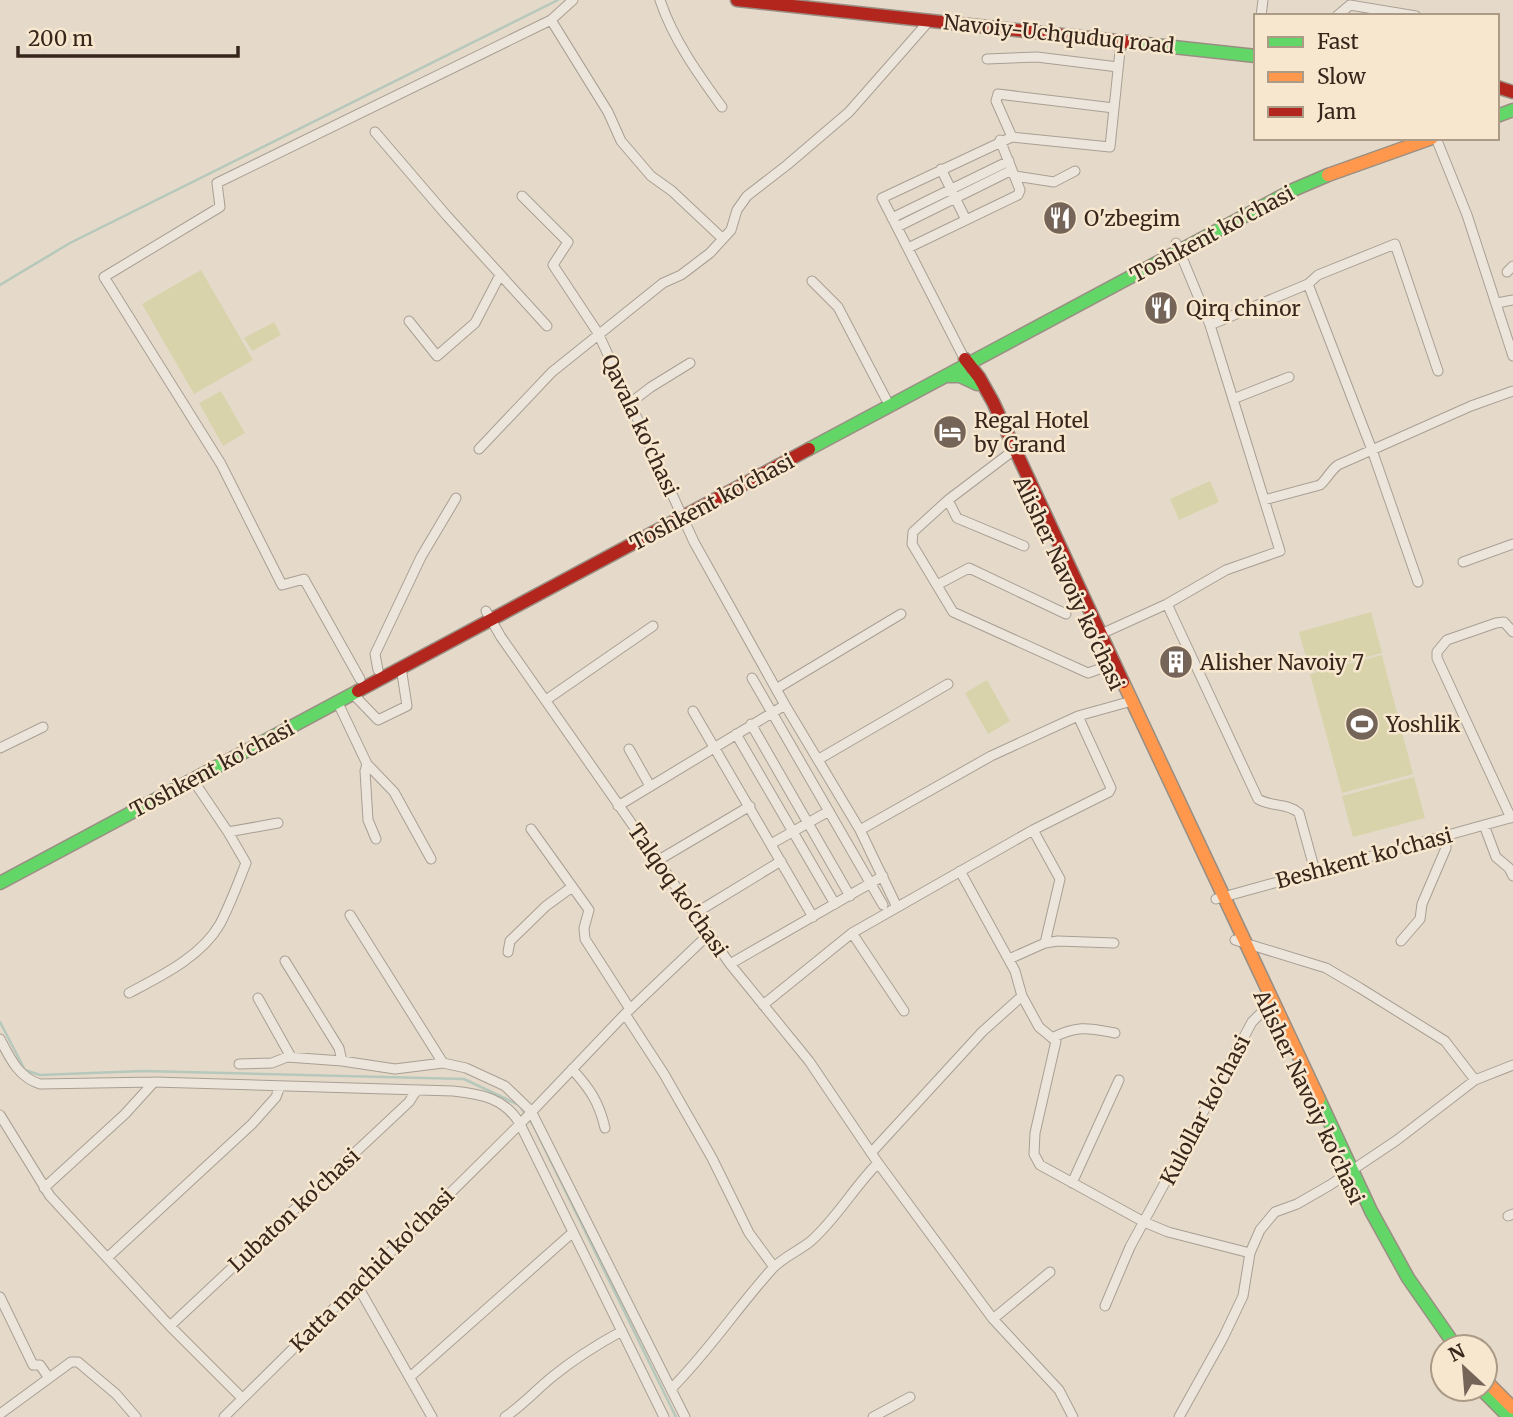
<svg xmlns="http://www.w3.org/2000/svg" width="1513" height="1417" viewBox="0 0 1513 1417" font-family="Merriweather,serif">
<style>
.pitch{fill:#d8d3ab}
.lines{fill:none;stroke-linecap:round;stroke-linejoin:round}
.stream{stroke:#b6c8bb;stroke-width:2.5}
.street-casing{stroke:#a99f93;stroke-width:11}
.fast-casing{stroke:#998e83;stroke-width:15}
.slow-casing{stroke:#998e83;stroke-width:15}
.jam-casing{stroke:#998e83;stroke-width:15}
.street{stroke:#ece5db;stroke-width:9}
.fast{stroke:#63d668;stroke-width:12}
.slow{stroke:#ff974d;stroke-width:12}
.jam{stroke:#b3261e;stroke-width:12}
.labels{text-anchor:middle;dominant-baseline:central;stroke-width:5;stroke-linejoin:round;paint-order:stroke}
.street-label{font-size:21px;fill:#37261b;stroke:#f7e7ce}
.poi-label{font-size:21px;fill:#37261b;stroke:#f7e7ce;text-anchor:start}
</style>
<rect width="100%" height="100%" fill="#e5dac9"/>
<path class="pitch" d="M201 270 253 360 194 394 142 304Z
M274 322 281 335 252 351 244 338Z
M221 391 245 433 223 446 199 403Z
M1210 481 1219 502 1179 520 1170 499Z
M1371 612 1382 653 1310 672 1299 632Z
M1382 655 1413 774 1342 793 1310 674Z
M987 680 1010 721 988 734 965 693Z
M1414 777 1425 818 1353 837 1342 796Z"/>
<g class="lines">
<path class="stream" d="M0 285 70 243 558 0
M0 1022 25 1070 40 1075 143 1071 464 1079 519 1105 533 1125 676 1417"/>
<g class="street-casing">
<path id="street" d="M660 0C673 39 698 74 722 107
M1261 16 1263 0
M1337 16 1350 5 1416 16
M551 20 608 112 621 141 651 176 672 191 723 239
M987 59 1037 57 1118 67
M375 132 447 216 547 326
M1012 137 996 101 998 94 1114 108
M1436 138 1467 215 1513 356
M941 169 966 220
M1015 176 1054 182 1075 171
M522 196 568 242 553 265 598 333 694 542 785 705 860 830 897 907
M892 218 1009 161
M897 227 1012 170
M908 248 1018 195 1020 190 1000 140
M1507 272 1513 266
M812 281 838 307 886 399
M1308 284 1372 450 1418 582
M1497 303 1513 300
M409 321 437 356 475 323 500 275
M1210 325 1308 284 1318 275 1395 244 1438 371
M964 358 882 198 1012 137 1110 147 1121 41
M1233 399 1289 377
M630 403 651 387 690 363
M479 449 552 372 663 283 681 275 710 253 731 230 737 210 747 196 787 165 849 112 929 21
M1014 450 948 500 913 532 912 544 953 612 1088 673 1108 666
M948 500 957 518 1024 546
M1264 500 1320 485C1327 479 1330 471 1338 465L1471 406 1513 391
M1463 562 1513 544
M937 585 969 568 1066 614
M1167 604 1226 570 1280 551 1210 325 1176 243
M486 611 501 637 730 964 809 1061 878 1163 993 1319 1059 1390 1073 1417
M1101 634 1167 604 1258 799C1271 807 1288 803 1299 813L1315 871
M378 670 375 654 421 557 456 498
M752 678 883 905
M360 679 304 579 282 585 221 464 104 277 220 207 217 183 551 20 573 0
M776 689 901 614
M352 693 378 720 407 706 401 667
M546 700 653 626
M337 701 367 764 394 792 431 859
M693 711 813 917
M751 724 850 896
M736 734 835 904
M0 748 43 727
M629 749 650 786
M819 759 948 684
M367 764 365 771 368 820 376 839
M618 806 785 705
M1511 818 1437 658V652L1447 640 1496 623 1504 622 1513 632
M1484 825 1496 857 1509 868 1513 876
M531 829 589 910 584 928 585 939 630 1009
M860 830 991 756 1078 716 1132 701
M1033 830 1060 879 1045 943
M228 832 278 823
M771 844 829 811
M657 861 750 806
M960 871 1015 971 1022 996 1039 1027 1056 1041 1035 1133 1034 1154 1040 1165 1144 1222 1168 1232 1250 1253
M1216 899 1513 817
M694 914 781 861
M350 915 443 1063
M852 933 904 1011
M1235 940 1326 968 1360 988 1445 1041 1475 1080
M1401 941 1420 919 1422 904 1446 848V835
M508 952 510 941 546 906 572 887
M1009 959 1045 943 1058 941 1114 943
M285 961 339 1048 342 1061
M730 964 883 876
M129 993C161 976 201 957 220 924 230 905 238 883 246 863L228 832 193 780
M258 998 291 1057
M763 1005 852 933 1033 830 1109 792 1111 788 1078 716
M625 1014 664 1074 712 1158 749 1233 774 1267
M1052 1038C1078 1025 1088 1028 1115 1033
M0 1039C10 1058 18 1077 40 1084L154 1082 453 1091C481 1094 505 1098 520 1124L664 1417
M239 1064 272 1063 287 1057 342 1061 395 1069 443 1063 466 1068 505 1086 531 1111 685 1417
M572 1069C590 1089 599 1102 605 1128
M0 1115 50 1196 170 1326 242 1398
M871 1153 982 1032 1022 996
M1072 1183 1119 1080
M44 1188 125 1114 154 1082
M1508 1216 1513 1214
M107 1258 252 1124 276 1097 280 1086
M357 1285 432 1417
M0 1297 33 1365H40L49 1378
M1105 1306 1130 1247 1252 1022 1266 1008 1273 1005
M993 1319 1050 1272
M170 1326 409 1102 416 1091
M410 1377 572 1233
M671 1389C708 1352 737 1308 772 1269 783 1257 799 1251 811 1241 837 1218 854 1187 878 1163
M0 1414 71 1362H78L116 1394 136 1417
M224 1417 520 1124 625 1014 709 934
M505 1417C523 1405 536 1390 552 1377 574 1359 598 1344 622 1331
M873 1417 910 1397
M1179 1417 1223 1338 1243 1296 1250 1253 1260 1230 1275 1212 1297 1204 1330 1185 1397 1140 1475 1080 1513 1065"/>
</g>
<g class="fast-casing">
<path id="fast" d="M1127 42 1256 56
M1497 116 1513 110
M946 376H960L977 384
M809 449 1293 190 1328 175
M0 883 358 691
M1319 1099 1371 1211 1408 1278 1456 1347
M1481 1389 1509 1417"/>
</g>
<g class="slow-casing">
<path id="slow" d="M1328 175 1432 138
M1123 682 1319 1099
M1485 1380 1513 1408"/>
</g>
<g class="jam-casing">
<path id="jam" d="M737 0 1127 42
M1497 87 1513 92
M965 359 979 377 993 402 1123 682
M358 691 809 449"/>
</g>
<use href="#street" class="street"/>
<use href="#fast" class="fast"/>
<use href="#slow" class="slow"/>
<use href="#jam" class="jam"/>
</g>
<defs>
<g id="restaurant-disc" transform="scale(1.75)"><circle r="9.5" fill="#746558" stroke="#f7e7ce"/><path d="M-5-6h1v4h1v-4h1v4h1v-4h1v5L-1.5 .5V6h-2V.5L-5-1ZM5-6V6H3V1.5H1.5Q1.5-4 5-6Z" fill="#fff"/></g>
<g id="hotel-disc" transform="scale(1.75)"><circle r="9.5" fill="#746558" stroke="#f7e7ce"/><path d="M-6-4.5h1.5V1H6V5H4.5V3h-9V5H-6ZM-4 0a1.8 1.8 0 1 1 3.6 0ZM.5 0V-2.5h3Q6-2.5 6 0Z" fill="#fff"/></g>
<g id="building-disc" transform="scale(1.75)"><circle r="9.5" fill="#746558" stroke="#f7e7ce"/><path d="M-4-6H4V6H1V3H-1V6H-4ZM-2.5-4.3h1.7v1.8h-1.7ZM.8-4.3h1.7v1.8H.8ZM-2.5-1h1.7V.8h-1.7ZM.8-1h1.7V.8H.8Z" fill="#fff"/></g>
<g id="stadium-disc" transform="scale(1.75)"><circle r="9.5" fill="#746558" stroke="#f7e7ce"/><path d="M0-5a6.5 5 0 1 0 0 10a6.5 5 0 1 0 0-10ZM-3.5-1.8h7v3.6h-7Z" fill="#fff"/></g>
</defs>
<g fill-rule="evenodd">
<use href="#restaurant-disc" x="1060" y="218"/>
<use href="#restaurant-disc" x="1161" y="308"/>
<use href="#hotel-disc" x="950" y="432"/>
<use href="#building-disc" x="1176" y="662"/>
<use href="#stadium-disc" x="1362" y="724"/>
</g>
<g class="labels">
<g class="street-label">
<text transform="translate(1059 34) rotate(6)">Navoiy-Uchquduq road</text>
<text transform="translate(1212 234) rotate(-28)">Toshkent ko'chasi</text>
<text transform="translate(640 425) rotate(65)">Qavala ko'chasi</text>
<text transform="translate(712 502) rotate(-28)">Toshkent ko'chasi</text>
<text transform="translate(1069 583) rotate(65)">Alisher Navoiy ko'chasi</text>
<text transform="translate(212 769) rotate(-28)">Toshkent ko'chasi</text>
<text transform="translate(1364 858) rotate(-15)">Beshkent ko'chasi</text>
<text transform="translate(678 890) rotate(55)">Talqoq ko'chasi</text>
<text transform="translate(1309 1097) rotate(65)">Alisher Navoiy ko'chasi</text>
<text transform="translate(1205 1110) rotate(-62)">Kulollar ko'chasi</text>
<text transform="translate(294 1210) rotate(-43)">Lubaton ko'chasi</text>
<text transform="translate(372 1270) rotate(-45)">Katta machid ko'chasi</text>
</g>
<g class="poi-label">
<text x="1084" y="218">O'zbegim</text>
<text x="1186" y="308">Qirq chinor</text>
<text x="974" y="420">Regal Hotel<tspan x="974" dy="24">by Grand</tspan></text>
<text x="1200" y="662">Alisher Navoiy 7</text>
<text x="1386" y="724">Yoshlik</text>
</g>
</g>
<rect x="1254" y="14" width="245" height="126" fill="#f7e7ce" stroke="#aa9a86" stroke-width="2"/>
<rect x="1268" y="37" width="35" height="10" fill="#63d668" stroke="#aa9a86" stroke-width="2"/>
<text x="1317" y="49" font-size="21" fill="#37261b">Fast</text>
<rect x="1268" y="72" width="35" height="10" fill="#ff974d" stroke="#aa9a86" stroke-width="2"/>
<text x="1317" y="84" font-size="21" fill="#37261b">Slow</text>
<rect x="1268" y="107" width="35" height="10" fill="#b3261e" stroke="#aa9a86" stroke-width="2"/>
<text x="1317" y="119" font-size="21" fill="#37261b">Jam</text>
<g transform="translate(1464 1368) rotate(334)"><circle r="33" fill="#f7e7ce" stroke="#aa9a86" stroke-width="2"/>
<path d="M0-5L12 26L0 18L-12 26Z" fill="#746558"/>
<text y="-10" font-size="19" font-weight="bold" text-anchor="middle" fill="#37261b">N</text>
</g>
<path d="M18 46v10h220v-10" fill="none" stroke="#37261b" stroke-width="3.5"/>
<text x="28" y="46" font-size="21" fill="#37261b" stroke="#f7e7ce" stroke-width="5" paint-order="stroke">200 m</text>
</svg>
